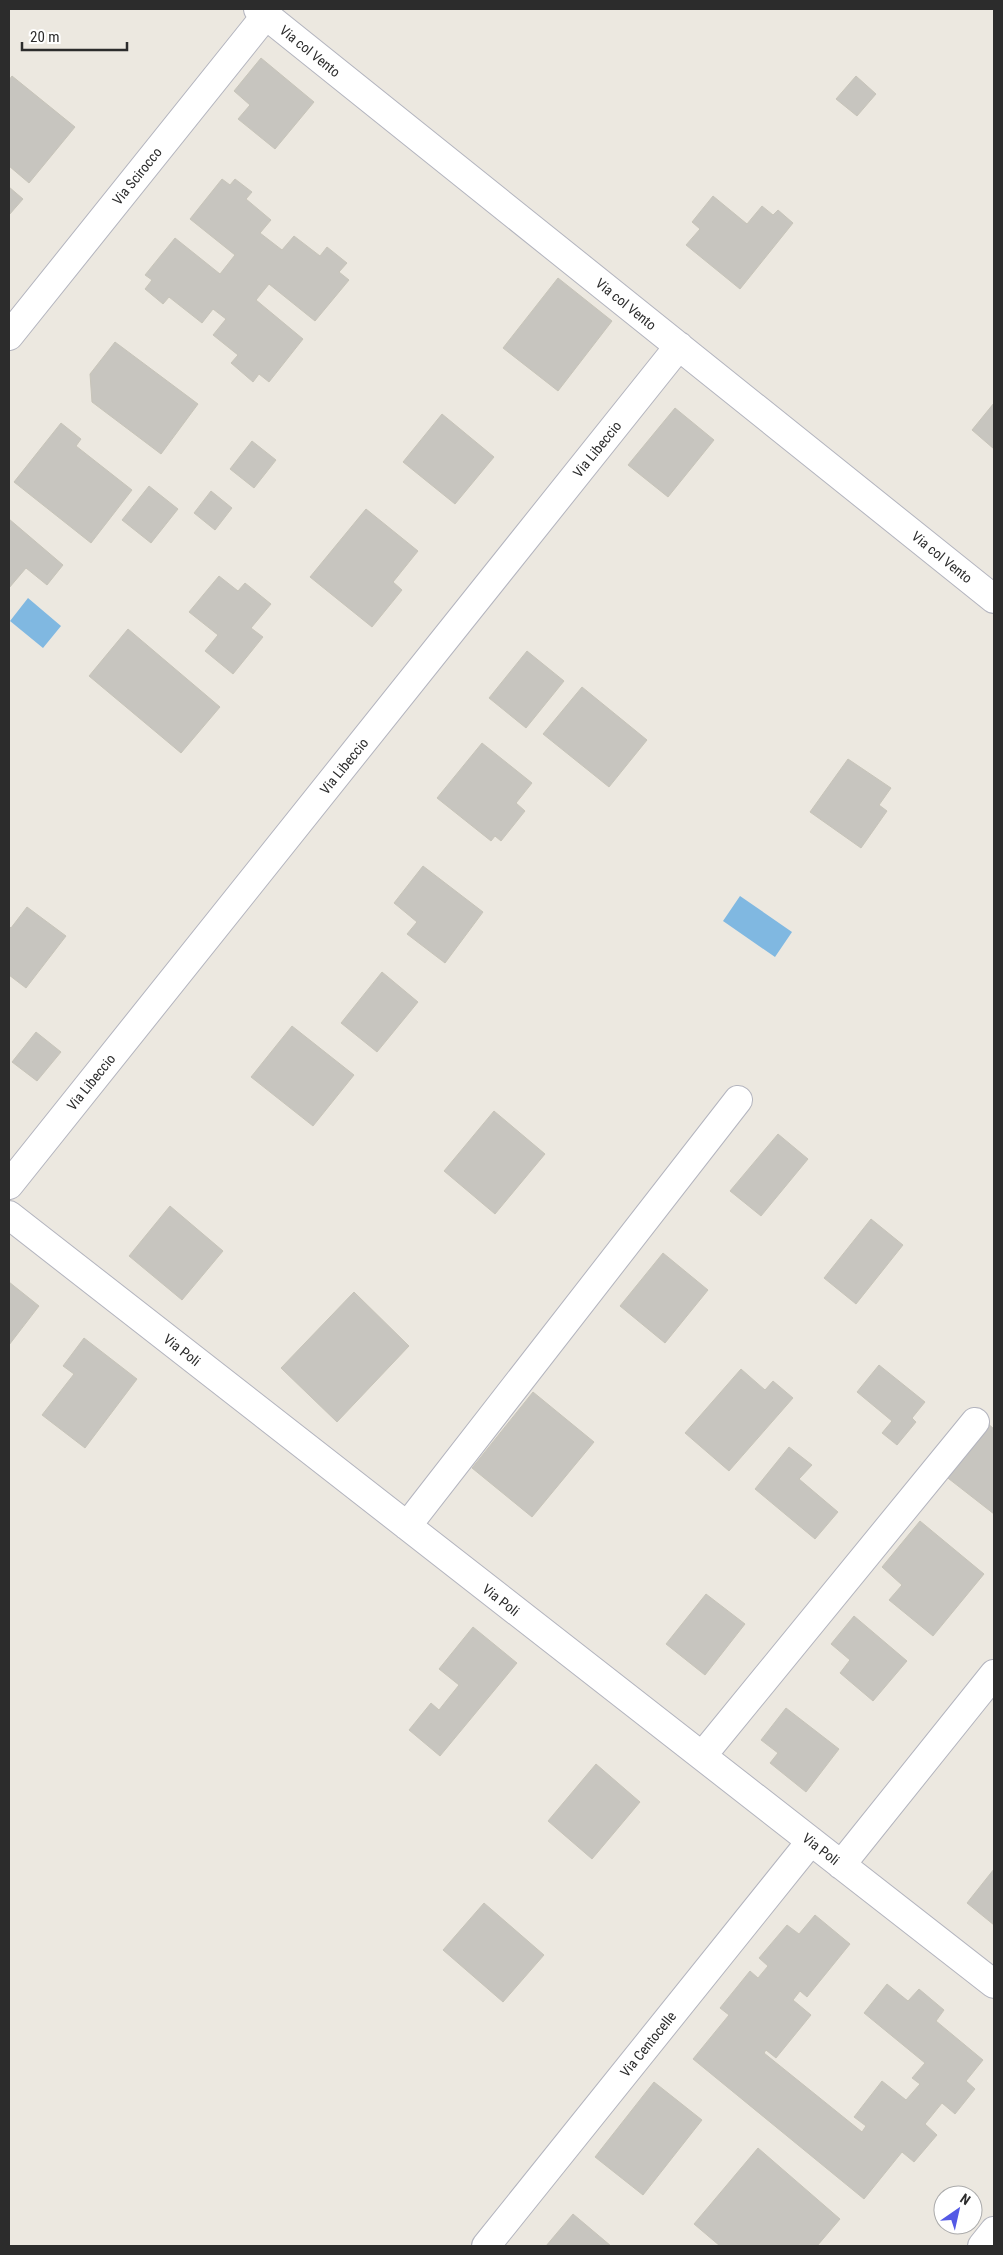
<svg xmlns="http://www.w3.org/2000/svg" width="1003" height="2255" viewBox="0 0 1003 2255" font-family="'Roboto Condensed',sans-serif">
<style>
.water{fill:#80b8e1}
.building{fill:#c7c5bf;stroke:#c7c4b9}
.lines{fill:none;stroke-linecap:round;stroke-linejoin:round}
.street-casing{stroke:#b3b4be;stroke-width:30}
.secondary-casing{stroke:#b3b4be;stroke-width:30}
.street{stroke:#fff;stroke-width:28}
.secondary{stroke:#fff;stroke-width:28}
.labels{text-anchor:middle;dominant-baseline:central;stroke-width:5;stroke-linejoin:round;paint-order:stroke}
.street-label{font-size:14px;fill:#2c2c2c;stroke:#fff}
</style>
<rect width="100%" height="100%" fill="#ece8e0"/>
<path class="water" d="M28 598 61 626 43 648 10 621Z
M740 896 792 932 775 957 723 921Z"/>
<path class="building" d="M261 58 314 102 275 149 238 119 250 105 234 91Z
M12 76 75 127 29 183 9 166V80Z
M856 76 876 94 857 116 836 99Z
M222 179 230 185 235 179 252 192 246 199 271 220 260 233 282 250 294 236 320 256 327 247 347 263 339 272 349 280 315 321 269 284 256 300 303 339 269 382 259 374 253 382 231 363 238 355 213 335 226 319 213 309 202 323 169 297 163 304 145 289 152 280 145 275 175 238 220 274 235 255 190 219Z
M9 187 23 199 9 215Z
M713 196 747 224 762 206 773 215 778 210 793 223 740 289 686 245 700 229 692 222Z
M558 278 612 321 558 391 503 348Z
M115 342 198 404 161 454 92 402 90 374Z
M994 403V449L972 430Z
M675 408 714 440 668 497 628 465Z
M442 414 494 457 455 504 403 462Z
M61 423 81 439 76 446 132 490 91 543 14 482Z
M252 441 276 460 254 488 230 469Z
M149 486 178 509 151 543 122 520Z
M211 491 232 508 215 530 194 513Z
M366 509 418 551 393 582 402 590 372 627 310 577Z
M9 519 63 565 47 585 26 568 9 588Z
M219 576 238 591 245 583 271 604 251 628 263 637 233 674 205 651 218 635 189 612Z
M128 629 220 707 181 753 89 676Z
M527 651 564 681 526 728 489 698Z
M582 687 647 740 609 787 543 734Z
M482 743 532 783 516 803 525 811 501 841 495 836 491 841 437 798Z
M848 759 891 788 879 805 887 811 861 848 810 812Z
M423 866 483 912 445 963 407 934 417 922 394 903Z
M27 907 66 936 26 988 9 975V926L11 928Z
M382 972 418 1002 377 1052 341 1023Z
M292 1026 354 1075 313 1126 251 1077Z
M36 1032 61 1052 37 1081 12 1062Z
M494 1111 545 1154 495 1214 444 1171Z
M778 1134 808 1159 761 1216 730 1191Z
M170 1206 223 1251 182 1300 129 1256Z
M871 1219 903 1245 856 1304 824 1278Z
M663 1253 708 1290 665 1343 620 1306Z
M9 1282 39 1306 9 1345Z
M354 1292 409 1346 337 1422 281 1368Z
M84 1338 137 1379 85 1448 42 1415 74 1374 63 1366Z
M879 1365 925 1402 912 1418 916 1422 897 1445 882 1433 892 1421 857 1392Z
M741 1369 765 1390 773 1381 793 1398 729 1471 685 1433Z
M533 1392 594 1442 532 1517 472 1468Z
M986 1422 994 1429V1514L944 1475Z
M789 1447 812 1465 799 1479 838 1512 815 1539 755 1489Z
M920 1521 984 1574 933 1636 889 1600 902 1585 882 1567Z
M706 1594 745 1624 705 1675 666 1644Z
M854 1616 907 1661 873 1701 840 1673 850 1660 831 1644Z
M473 1627 517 1663 440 1756 409 1730 431 1703 439 1710 459 1685 439 1669Z
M786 1708 839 1749 806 1792 770 1763 778 1753 761 1740Z
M596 1764 640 1802 592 1859 548 1821Z
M994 1869V1925L967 1903Z
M484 1903 544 1955 503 2002 443 1950Z
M815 1915 850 1944 807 1997 800 1991 793 2000 811 2015 776 2058 766 2050 764 2053 862 2132 866 2126 854 2117 882 2081 906 2100 920 2084 912 2078 925 2063 864 2013 887 1984 908 2001 919 1989 944 2010 936 2021 983 2060 966 2081 975 2089 955 2114 942 2103 925 2124 937 2135 914 2162 902 2152 864 2199 693 2059 729 2015 720 2008 750 1971 758 1978 768 1966 759 1958 787 1925 799 1934Z
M654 2082 702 2120 643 2195 595 2157Z
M758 2148 840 2219 817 2246H720L694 2224Z
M573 2214 611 2246H546Z"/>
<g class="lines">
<g class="street-casing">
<path id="street" d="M258 9 994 599
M9 336 266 15
M9 1185 679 346
M9 1215 994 1984
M407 1526 738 1100
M702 1756 975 1422
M841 1865 994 1674
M486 2246 811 1841"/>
</g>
<g class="secondary-casing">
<path id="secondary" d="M982 2246 994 2231"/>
</g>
<use href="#street" class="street"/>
<use href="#secondary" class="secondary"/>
</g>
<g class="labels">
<g class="street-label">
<text transform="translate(310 51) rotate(39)">Via col Vento</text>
<text transform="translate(137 176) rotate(-51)">Via Scirocco</text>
<text transform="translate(626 304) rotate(39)">Via col Vento</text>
<text transform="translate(597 449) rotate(-51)">Via Libeccio</text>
<text transform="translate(942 557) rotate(39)">Via col Vento</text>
<text transform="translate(344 766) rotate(-51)">Via Libeccio</text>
<text transform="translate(91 1082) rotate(-51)">Via Libeccio</text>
<text transform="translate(182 1350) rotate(38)">Via Poli</text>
<text transform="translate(501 1600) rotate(38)">Via Poli</text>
<text transform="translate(821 1849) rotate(38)">Via Poli</text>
<text transform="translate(648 2044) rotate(-51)">Via Centocelle</text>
</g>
</g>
<rect width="1003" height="2255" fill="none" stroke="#2c2c2c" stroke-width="20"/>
<g transform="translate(958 2210) rotate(34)"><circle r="24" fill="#ffffff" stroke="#ababab"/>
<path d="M0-4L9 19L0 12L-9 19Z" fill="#5459e5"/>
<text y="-8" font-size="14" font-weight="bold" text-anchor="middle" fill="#2c2c2c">N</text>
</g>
<path d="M22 42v8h105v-8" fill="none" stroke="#2c2c2c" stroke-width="2.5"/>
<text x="30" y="42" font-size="15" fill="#2c2c2c" stroke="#ffffff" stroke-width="4" paint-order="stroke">20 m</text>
</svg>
